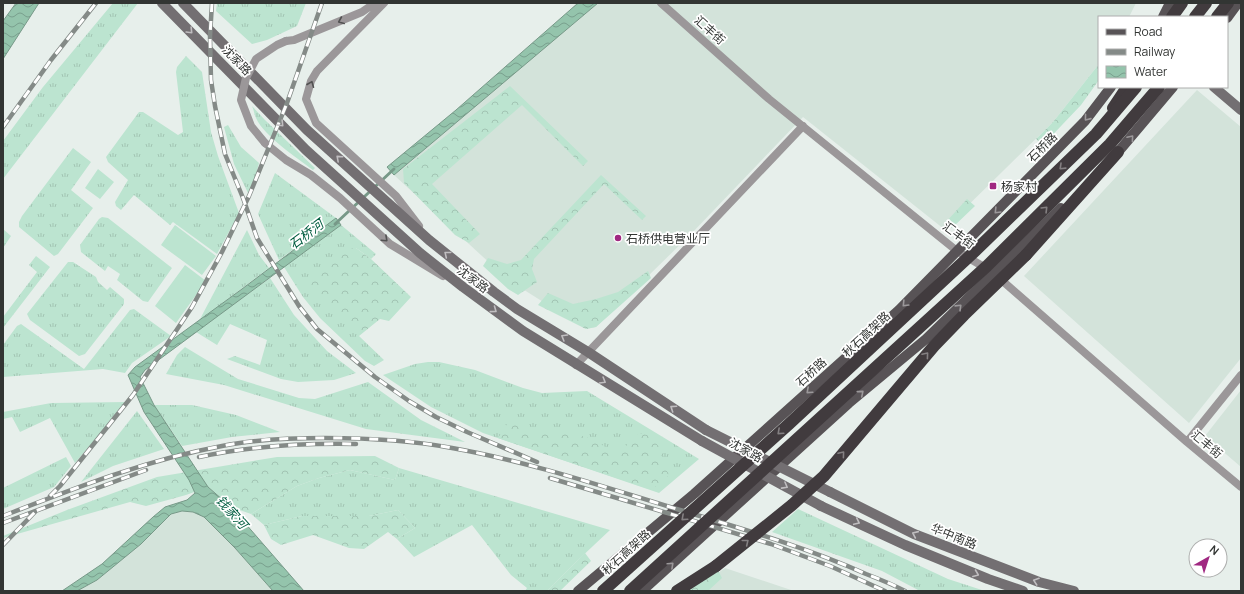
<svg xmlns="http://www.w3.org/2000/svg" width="1244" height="594" viewBox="0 0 1244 594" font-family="Manrope,'Noto Sans SC',sans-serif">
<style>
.built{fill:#d3e3da}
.grass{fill:url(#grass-tufts)}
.forest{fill:url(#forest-crowns)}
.pitch{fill:#bce4d0}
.water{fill:url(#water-waves);stroke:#798}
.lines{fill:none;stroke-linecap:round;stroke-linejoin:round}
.stream{stroke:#798;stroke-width:3}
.street{stroke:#9b9799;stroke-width:8}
.secondary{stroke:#736f72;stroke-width:10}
.primary{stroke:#585356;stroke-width:10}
.highway{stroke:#413b3e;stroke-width:12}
.rail-casing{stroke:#848a87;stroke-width:4.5}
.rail{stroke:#fff;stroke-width:3;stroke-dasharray:9;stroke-linecap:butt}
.street-bridge{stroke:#9b9799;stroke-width:8}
.secondary-bridge{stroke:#736f72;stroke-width:10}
.highway-bridge{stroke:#413b3e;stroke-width:12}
.oneway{stroke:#525252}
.oneway2{stroke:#c0bec0}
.oneway3{stroke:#9b989a}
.oneway4{stroke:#848082}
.poi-dot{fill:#a02881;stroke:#fff;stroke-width:1.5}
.labels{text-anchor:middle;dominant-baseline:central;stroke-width:3.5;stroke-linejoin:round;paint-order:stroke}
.street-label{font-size:12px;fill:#323533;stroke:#fff}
.poi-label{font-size:12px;fill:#323533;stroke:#fff;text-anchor:start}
.water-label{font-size:13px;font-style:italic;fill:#015c3f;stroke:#fff}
</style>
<defs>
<pattern id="grass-tufts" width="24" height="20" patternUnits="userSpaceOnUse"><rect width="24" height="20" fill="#bce4d0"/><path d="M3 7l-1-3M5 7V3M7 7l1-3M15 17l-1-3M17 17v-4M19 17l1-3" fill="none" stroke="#a2c4b3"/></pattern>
<pattern id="forest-crowns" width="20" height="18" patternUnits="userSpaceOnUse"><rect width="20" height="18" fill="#bce4d0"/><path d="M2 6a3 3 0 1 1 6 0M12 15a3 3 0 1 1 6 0" fill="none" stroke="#a2c4b3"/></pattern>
<pattern id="water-waves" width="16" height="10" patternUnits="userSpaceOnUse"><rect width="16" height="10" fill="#94c4ac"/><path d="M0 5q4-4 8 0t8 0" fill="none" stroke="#79a08d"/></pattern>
</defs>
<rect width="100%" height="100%" fill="#e7efeb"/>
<path class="built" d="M598 3H1136L1129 17H1099V64L1053 122 944 229 803 117 691 234 596 327 586 329 507 279 394 175Z
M1197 90 1241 127V358L1189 423 1024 276Z
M1241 390V467L1205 436Z
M182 511 193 512 204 517 235 548 273 591H77L97 580 141 544 171 514Z
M725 568 794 591H693Z"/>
<path class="grass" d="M113 3H138L3 179V141L43 87Z
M217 3H306L297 26 267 40 252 44 216 11Z
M186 56 202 72 211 132 218 156 239 213 217 254 173 222 170 225 134 195 121 210 116 206 115 202 128 180 108 162 106 157 139 112H143L178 135 183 132 176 72 177 67Z
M252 106 265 120 315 168 313 170C297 158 264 136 256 118 254 114 254 110 252 106Z
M228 125 241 147 259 163 254 182 248 193 234 164 224 127Z
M73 148 91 162 71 190 93 208 58 254 54 256 19 227V222L22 216Z
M98 169 114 182 100 199 85 188Z
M275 173 336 218 279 260 258 214Z
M102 217 108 218 172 268 148 302 143 301 117 280 120 274 108 266 105 271 81 252 80 245 99 219Z
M341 225 376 254 371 259 356 248 359 336 384 360 374 366 365 361 320 318 303 297 284 267Z
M3 229 11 236 3 248Z
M247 230 259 255 269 268 199 321Z
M36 256 50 267 3 328V317L37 272 29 265Z
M68 262H73L96 277 98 282 107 290 110 287 124 299V304L85 354 79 356 30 320 27 314Z
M270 278 294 315 327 351 356 373 334 380 298 382 281 379 227 359 235 356 260 365 267 340 230 324 217 345 196 332Z
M134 309 171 336 132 363 125 373 103 369 3 377V345L17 326 21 324 84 369 130 310Z
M185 347 238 379 299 398 315 399 368 382 421 420 465 442 366 429 224 385 166 374 177 355Z
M428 362H439L475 370 523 388 542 393 587 391 699 459 659 493 483 433 431 407 383 375 415 364Z
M127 402 75 463 50 418 20 432 12 417 3 419V412L51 403Z
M154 405H192L236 415 280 432 232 437 182 446Z
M137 411 164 449 113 466 81 482Z
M66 457 71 466 54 487 3 509V488Z
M399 468 610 530 576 562 547 591H525L527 588 511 575 472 525 414 557 397 539 415 528 398 510 369 516H302L264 525 251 514 297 486 319 478 350 470 395 480Z
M798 509 948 579 985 591H920L882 571 772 532Z"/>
<path class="forest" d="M1099 64V80L1081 105 1043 145 1036 139 1053 122Z
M510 86 588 161 583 166 522 105 432 184 480 234 469 243 455 235 404 183 403 169Z
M601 175 646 216 642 220 604 184 534 259 532 269 537 282 518 295 508 289 483 266 488 258 507 264 521 260Z
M967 199 975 206 952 228 945 223Z
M356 248 371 259 411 297 389 321 380 319 359 336 308 283 347 249Z
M648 271 651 278 596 327 586 329 538 305 548 293 573 304 596 299 618 292Z
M514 413 524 430 536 435 546 430 572 433 595 440 611 451 624 449 631 439 639 433 648 435 664 452 660 462 669 474C665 483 658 486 649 489L498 438 509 421 510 414Z
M375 456 399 468 395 480 350 470 319 478 297 486 251 514 231 507 208 487 186 495 146 506 130 502 3 538V536L67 510 157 477 277 457Z
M398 510 415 528 397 539 388 532 364 549 349 548 313 535 281 545 271 539 264 525 302 516H369Z
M585 553 591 561 560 591H547Z
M716 566 722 578 708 591H677Z"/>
<path class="pitch" d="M175 225 216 256 202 275 161 245Z
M185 265 206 281 176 323 155 306Z"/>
<path class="water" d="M16 3H39L3 59V21Z
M578 3H598L394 175 387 167 456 110Z
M336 218 341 225 145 370 140 377 154 405 208 487 231 507 304 591H273L235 548 204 517 193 512 182 511 171 514 141 544 97 580 77 591H62L102 564 153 517 165 507 187 500 195 493 189 480 144 412 128 375 135 367 242 289Z"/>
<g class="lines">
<path class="stream" d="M335 224 394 169"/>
<path class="street" d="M384 3 317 71 311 81 306 99 316 123 396 196 419 226
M661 3 769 99 957 251 989 270
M286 41 294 40 362 12 375 3
M265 143 286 160 311 175 340 198 390 244 443 276
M998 277 1187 442 1241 487
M576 365 803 126
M1187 442 1241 375"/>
<path class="secondary" d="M162 3 306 150 420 253 463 287 523 331 702 441
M183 3 307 130 429 240 494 292 517 309 588 352 706 430
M1214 87 1241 110
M830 492 914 534 1039 582 1074 591
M821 506 905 545 988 579 1023 591"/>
<path class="primary" d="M1163 17 1170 3
M1227 18 1238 3
M1113 158 1173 87
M578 591 694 494 899 310 1085 121 1111 87
M642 591 849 403 926 339 1061 208"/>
<path class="highway" d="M1172 17 1182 3
M1195 17 1206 3
M1217 17 1228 3
M1113 108 1127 87
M1026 255 1118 152
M677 591 716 566"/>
<g class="rail-casing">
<path id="rail" d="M212 3 210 36 211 80 215 106 225 154 243 198 257 238 299 306 317 329 375 377 409 401 436 417 467 432 537 462
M3 127 51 60 96 3
M199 457C250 446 304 443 356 444
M550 478 771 544 830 566 885 591
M50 496 60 486 133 395 192 307 222 252 249 196 287 103 322 3
M3 516C75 488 146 460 222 446 256 439 291 438 325 438 368 438 410 440 452 448 526 461 598 485 670 507 736 527 803 546 866 574 879 579 892 584 905 591
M3 523 146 470
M3 545 35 512"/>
</g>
<use href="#rail" class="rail"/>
<path class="street-bridge" d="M265 143 251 126 241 100 246 78 256 59 277 45 286 41"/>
<path class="secondary-bridge" d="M706 430 830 492
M702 441 821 506"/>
<path class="highway-bridge" d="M716 566 792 505 824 476 934 346 964 315 1026 255
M603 591 789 424 975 251 1096 134 1136 87
M630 591 987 266 1110 144 1159 87"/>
</g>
<defs><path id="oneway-chevron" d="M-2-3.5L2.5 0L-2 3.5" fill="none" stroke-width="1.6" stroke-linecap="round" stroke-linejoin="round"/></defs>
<g class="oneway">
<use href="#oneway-chevron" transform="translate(341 21) rotate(157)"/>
<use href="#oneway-chevron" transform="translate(311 84) rotate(-68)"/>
<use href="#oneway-chevron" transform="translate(385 239) rotate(43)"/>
</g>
<g class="oneway2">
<use href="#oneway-chevron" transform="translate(190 31) rotate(46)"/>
<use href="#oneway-chevron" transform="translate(281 124) rotate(46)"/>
<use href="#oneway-chevron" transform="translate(339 158) rotate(-138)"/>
<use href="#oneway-chevron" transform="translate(447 254) rotate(-141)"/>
<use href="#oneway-chevron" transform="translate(494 310) rotate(36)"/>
<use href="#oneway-chevron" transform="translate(564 337) rotate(-149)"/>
<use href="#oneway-chevron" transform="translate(603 381) rotate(31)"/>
<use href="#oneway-chevron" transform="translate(673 408) rotate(-146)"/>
<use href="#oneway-chevron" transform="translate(785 486) rotate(29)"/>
<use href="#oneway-chevron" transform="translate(857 522) rotate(25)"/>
<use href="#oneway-chevron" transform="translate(915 534) rotate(-156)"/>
<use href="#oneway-chevron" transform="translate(976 574) rotate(22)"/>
<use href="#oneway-chevron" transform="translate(1036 581) rotate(-161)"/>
</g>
<g class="oneway3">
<use href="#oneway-chevron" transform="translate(1087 118) rotate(129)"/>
<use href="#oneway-chevron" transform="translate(1131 138) rotate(-50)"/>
<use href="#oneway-chevron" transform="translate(997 211) rotate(134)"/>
<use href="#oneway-chevron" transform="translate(905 304) rotate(134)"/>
<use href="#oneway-chevron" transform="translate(959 307) rotate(-44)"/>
<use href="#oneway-chevron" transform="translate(809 391) rotate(138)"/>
<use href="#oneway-chevron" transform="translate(861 393) rotate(-40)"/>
<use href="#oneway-chevron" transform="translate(671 565) rotate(-43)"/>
</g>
<g class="oneway4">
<use href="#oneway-chevron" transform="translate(1062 167) rotate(136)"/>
<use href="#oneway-chevron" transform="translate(1045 209) rotate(-45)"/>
<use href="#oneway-chevron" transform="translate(926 355) rotate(-50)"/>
<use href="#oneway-chevron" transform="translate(780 432) rotate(138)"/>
<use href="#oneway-chevron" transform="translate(842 454) rotate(-50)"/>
<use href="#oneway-chevron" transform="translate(684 518) rotate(138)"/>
<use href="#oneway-chevron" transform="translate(746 542) rotate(-39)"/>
</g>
<g class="poi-dot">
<rect x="989" y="182" width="8" height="8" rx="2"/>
<circle cx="618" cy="238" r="4"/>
</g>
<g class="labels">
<g class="street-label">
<text transform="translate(710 30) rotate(42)">汇丰街</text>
<text transform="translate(237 60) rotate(46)">沈家路</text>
<text transform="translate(1042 147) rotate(-45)">石桥路</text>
<text transform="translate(959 235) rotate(36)">汇丰街</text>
<text transform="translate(473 279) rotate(37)">沈家路</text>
<text transform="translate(866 334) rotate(-43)">秋石高架路</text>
<text transform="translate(811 372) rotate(-42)">石桥路</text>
<text transform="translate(1207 444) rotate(40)">汇丰街</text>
<text transform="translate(746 450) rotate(29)">沈家路</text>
<text transform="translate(954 536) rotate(22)">华中南路</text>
<text transform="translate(626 552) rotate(-42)">秋石高架路</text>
</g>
<g class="poi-label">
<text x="1001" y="186">杨家村</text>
<text x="626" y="238">石桥供电营业厅</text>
</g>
<g class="water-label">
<text transform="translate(306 234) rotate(-37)">石桥河</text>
<text transform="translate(232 512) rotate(48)">钱家河</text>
</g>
</g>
<rect width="1244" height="594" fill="none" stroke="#323533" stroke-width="8"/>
<rect x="1098" y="16" width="130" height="72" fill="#ffffff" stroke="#adaead"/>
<rect x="1106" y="29" width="20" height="6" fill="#585356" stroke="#adaead"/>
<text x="1134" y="36" font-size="12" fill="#323533">Road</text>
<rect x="1106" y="49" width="20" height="6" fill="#848a87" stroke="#adaead"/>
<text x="1134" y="56" font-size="12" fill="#323533">Railway</text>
<rect x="1106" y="66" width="20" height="12" fill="url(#water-waves)" stroke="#adaead"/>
<text x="1134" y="76" font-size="12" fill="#323533">Water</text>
<g transform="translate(1208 558) rotate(39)"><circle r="19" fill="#ffffff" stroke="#adaead"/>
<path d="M0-3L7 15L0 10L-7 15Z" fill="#a02881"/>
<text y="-6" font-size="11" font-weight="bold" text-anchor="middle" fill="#323533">N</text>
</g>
</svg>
